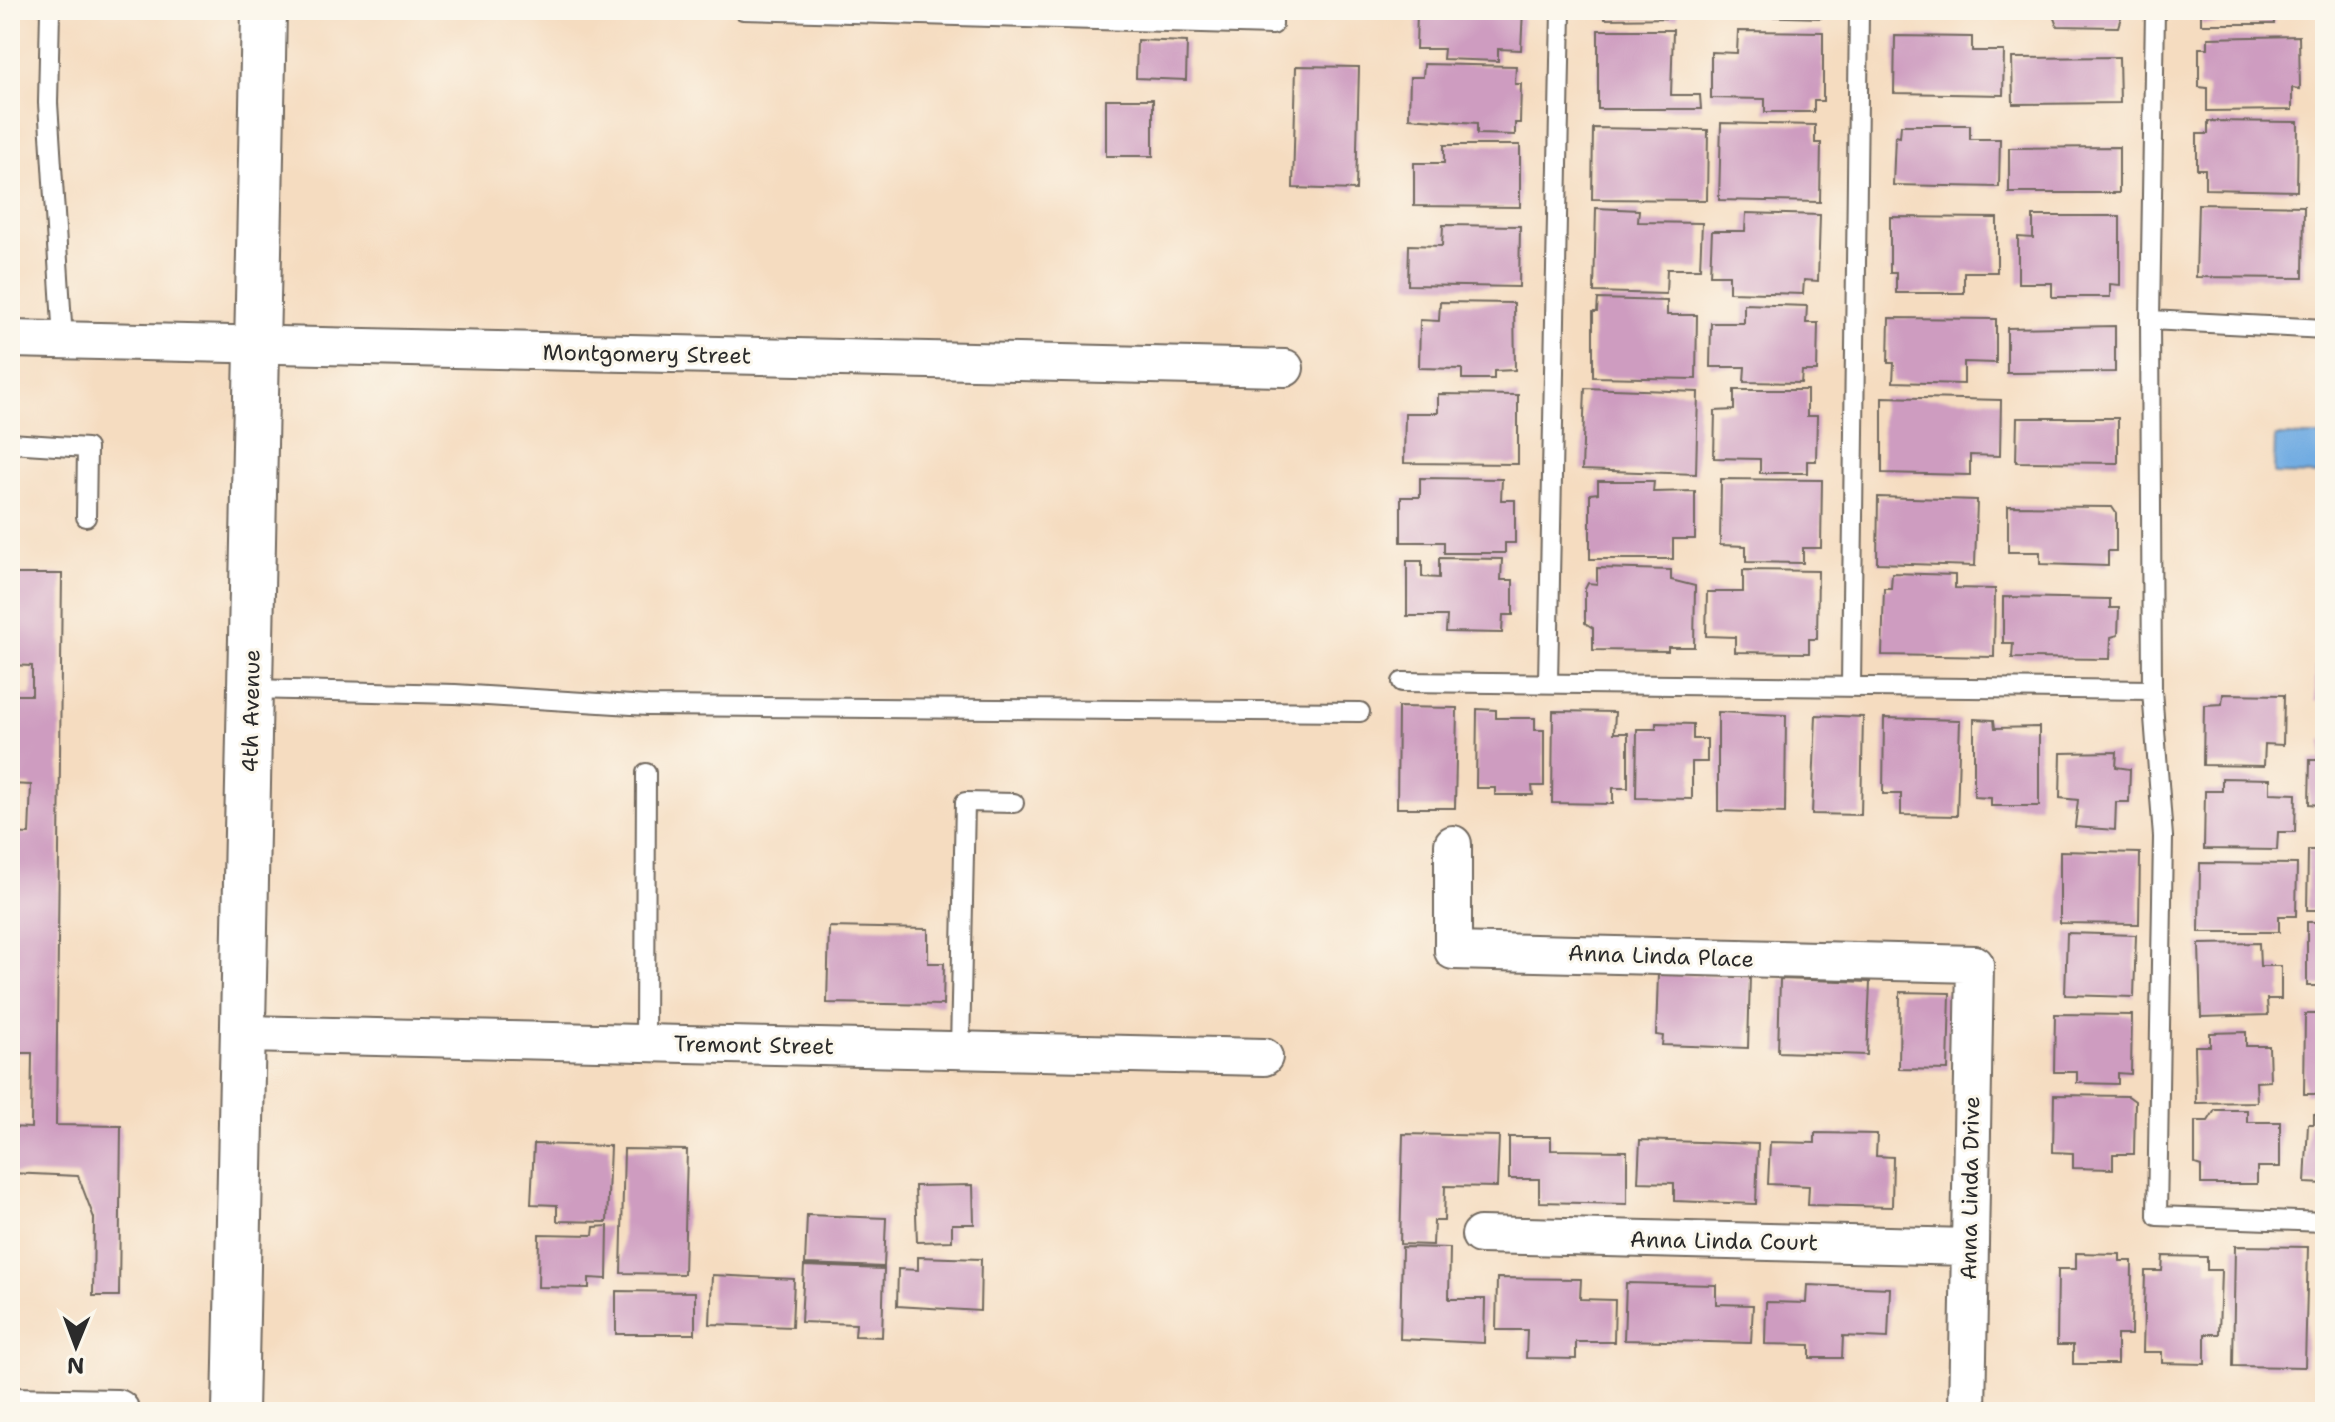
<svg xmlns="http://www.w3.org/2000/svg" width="2335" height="1422" viewBox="0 0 2335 1422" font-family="'Shantell Sans',sans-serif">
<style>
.water{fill:#71ace2;stroke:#4e6c86;stroke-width:2}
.building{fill:#ce9cc0}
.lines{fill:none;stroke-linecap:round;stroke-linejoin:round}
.lane-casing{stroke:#72695f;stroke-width:22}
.street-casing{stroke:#72695f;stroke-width:40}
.secondary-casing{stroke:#72695f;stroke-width:48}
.primary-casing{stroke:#72695f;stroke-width:48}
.lane{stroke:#fff;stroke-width:18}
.street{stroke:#fff;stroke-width:36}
.secondary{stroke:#fff;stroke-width:44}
.primary{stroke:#fff;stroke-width:44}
.labels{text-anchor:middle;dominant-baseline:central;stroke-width:6;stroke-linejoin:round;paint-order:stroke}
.street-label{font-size:22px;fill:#2b2b2b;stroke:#fbf7ec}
</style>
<rect width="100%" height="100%" fill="#fbf7ec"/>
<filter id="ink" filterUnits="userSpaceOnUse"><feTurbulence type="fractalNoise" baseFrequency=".0125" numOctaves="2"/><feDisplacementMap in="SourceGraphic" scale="16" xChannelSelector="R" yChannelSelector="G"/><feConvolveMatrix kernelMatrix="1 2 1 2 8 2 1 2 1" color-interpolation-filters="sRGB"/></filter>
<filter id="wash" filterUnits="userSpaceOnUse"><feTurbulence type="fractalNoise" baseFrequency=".006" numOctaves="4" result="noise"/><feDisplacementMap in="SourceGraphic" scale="32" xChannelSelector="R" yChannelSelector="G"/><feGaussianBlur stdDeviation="1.8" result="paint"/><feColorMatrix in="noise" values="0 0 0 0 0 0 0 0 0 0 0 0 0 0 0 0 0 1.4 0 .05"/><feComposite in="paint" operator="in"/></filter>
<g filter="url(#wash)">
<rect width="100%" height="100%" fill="#f5dcc0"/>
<path class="water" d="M2275 436H2325V475L2274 474Z"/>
<g id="blocks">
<path class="building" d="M1417 10H1523L1521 50 1498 49V61L1443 59 1444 49H1416Z
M1605 10H1678V18L1605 19Z
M1752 10H1821V18L1752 16Z
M2017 10H2122V14L2118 27 2057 26 2052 13 2017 14Z
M2201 10H2274V24H2201Z
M1598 30H1673L1671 95H1700L1701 109H1598Z
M1738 31 1823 32V101H1814V112H1765V99L1711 98V52L1737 53Z
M1895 36 1972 37V51H2004L2003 95 1894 93Z
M2299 36 2300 89 2292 88V110L2207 111V88L2199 87V48H2208V38Z
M1137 40 1187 42 1186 80 1136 78Z
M2119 57 2120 103 2013 104 2012 58Z
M1424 64 1516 66 1515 84H1521L1520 123H1515V135L1477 134V123L1409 118 1410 77H1423Z
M1296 66 1359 67 1356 190 1293 188Z
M1106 99H1153V156H1106Z
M2208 121 2298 122 2297 191 2205 189V169H2197V134H2208Z
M1721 123 1815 125V143H1821L1820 202 1719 200Z
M1901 125H1970V139H2000L1999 187 1893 185 1895 136 1900 137Z
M1593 128 1708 130 1707 200 1592 199Z
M1444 145H1520V207L1414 206V163H1444Z
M2119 147V193H2009V148Z
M2198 204 2304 206 2303 278 2196 277Z
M1596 208 1639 210 1638 222 1702 223 1700 269H1667L1666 294 1594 292Z
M1746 213 1820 215 1818 281 1804 280 1803 294 1729 292V275H1710L1712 231H1745Z
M2033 216H2120V285L2110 284V297H2052V283H2018V237L2033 238Z
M1890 217 1997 218V272H1964V293H1896V273H1890Z
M1443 225 1520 226 1519 287 1408 285 1409 245 1442 246Z
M1598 299 1667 301V315H1697L1696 379 1593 377V312H1597Z
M1440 302 1514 303 1515 370 1494 371V379H1462V369L1419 368 1420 320 1439 321Z
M1744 304 1807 306 1806 323H1818L1817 371H1802L1801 383 1744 382 1745 367H1710L1711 323H1744Z
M1889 318 1996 319V363L1964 362V384L1893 382 1894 363H1888Z
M2115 326V372L2007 373V328Z
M1585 388 1698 392 1696 474 1582 470Z
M1734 390H1807V416H1817L1816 461H1807V473H1760V459L1714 458 1715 411 1734 410Z
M1438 394 1518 395V464L1404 463 1405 413H1438Z
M1882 397 2001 400 2000 456 1970 455V475L1882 473Z
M2017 418H2118V463L2016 462Z
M1420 478 1502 479 1501 500H1515V543H1505V553H1444V542H1401V497H1420Z
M1721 479 1822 480 1821 548H1803V563L1746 562V546L1720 545Z
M1598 481H1654L1653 492 1695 491V539H1673V559H1590V494L1598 493Z
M1878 497 1977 500 1975 566 1877 563Z
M2008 506 2112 507 2116 513V551H2108V566L2040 564V552H2008Z
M1439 558 1502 559 1501 580H1513V615H1503L1502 633 1446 632 1447 616H1407V561H1422V577L1439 578Z
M1597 568 1671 570V580L1695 586 1694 647H1668V651L1593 650V628L1585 623V589L1588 583 1597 584Z
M1743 570 1818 571 1817 639H1809V653L1735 652V637L1706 636 1707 592H1743Z
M1892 573 1955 575V588L1995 589 1994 657 1882 655 1884 588H1891Z
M10 574H62L56 1125 121 1126 119 1296H93L94 1218 78 1176 10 1173V1127L31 1128 32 1053H10V833L29 834 31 785 10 784V695H32V666L10 665Z
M2003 597 2110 599V608H2119L2118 635 2111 637 2110 659 2012 658 2013 643H2003Z
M2315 666H2325V701H2315Z
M2223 694 2284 695 2283 745 2265 744 2264 766 2203 765 2204 705 2222 704Z
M1398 707 1457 708 1455 808H1397Z
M1477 709 1496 710V718H1535V730H1544V786H1532L1533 795H1495V788H1476Z
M1553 711 1615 712 1614 733H1628V788H1613V804L1552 803Z
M1718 712 1786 715 1785 813 1718 811Z
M1816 715 1863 717 1861 815 1812 814Z
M1884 718 1960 720 1957 816 1901 815V794H1883Z
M1974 719 1994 720 1995 728 2039 727V806H1991V798L1974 797Z
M1656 723 1693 724V739H1707V762H1692V799L1636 798 1637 729H1656Z
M2322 739 2325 740V819H2319V805L2309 804 2310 760H2321Z
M2117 752 2116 767 2130 769 2129 802H2116L2115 830 2075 827 2078 800 2060 798 2061 753Z
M2222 778 2270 779V793L2296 794 2295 832H2278L2277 850 2204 849 2205 791H2222Z
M2321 830H2325V910H2307L2308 850H2321Z
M2060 851 2140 853 2139 924 2060 923Z
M2200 863 2297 864 2296 916H2279V932H2199Z
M2307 922H2325V986H2307Z
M829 927 928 929V963H944L943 1005 827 1003Z
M2067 933 2136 935 2134 997 2065 995Z
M2259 943 2260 966H2281V999H2267L2268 1015 2201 1017 2199 944Z
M1658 974 1750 976 1748 1048 1662 1045 1663 1036 1656 1035Z
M1780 979 1870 982 1867 1055 1778 1052Z
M1900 992 1950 993 1948 1070 1899 1069Z
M2055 1014 2132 1015 2131 1074 2118 1073V1084L2077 1083V1072H2054Z
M2305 1014H2325V1094H2304Z
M2246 1032V1046H2269L2270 1081 2256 1082 2257 1102 2196 1103 2195 1046H2210V1033Z
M2054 1095 2128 1096 2135 1101 2134 1154H2113V1169L2073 1168V1153L2053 1152Z
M2215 1110H2247V1122H2280V1167H2257V1184H2201V1166L2195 1164V1121H2208Z
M2314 1114H2325V1184L2305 1183 2308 1124H2314Z
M1815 1133 1877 1134 1876 1156 1893 1157 1892 1207 1808 1205 1809 1186 1768 1184 1770 1142 1815 1143Z
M1403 1134 1499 1136 1497 1187 1445 1186 1444 1221H1434L1433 1245 1400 1244Z
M1509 1137H1551V1150L1627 1151V1204L1539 1202V1179H1509Z
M1640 1140 1758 1144 1756 1204 1674 1201V1183L1638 1182Z
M534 1144 610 1146 607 1222 557 1221V1205L531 1204Z
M624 1149 687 1150 684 1274 621 1273Z
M973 1185 974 1224H952V1241L917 1242 915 1186Z
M807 1215 886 1218 884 1267 805 1264Z
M608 1226 607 1279 589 1278V1288L538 1287 539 1234 593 1235 594 1227Z
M2235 1246 2308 1247 2305 1367 2233 1366Z
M1402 1247 1450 1248 1449 1299H1485L1484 1343 1400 1339Z
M2076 1253 2120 1254V1261H2132L2131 1335H2117V1364H2073V1345H2057L2058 1269H2076Z
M2163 1256 2207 1257V1270H2221L2219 1334H2205V1364L2162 1363V1352H2143L2145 1271H2162Z
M918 1257 981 1259 980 1311 897 1306 898 1269 918 1270Z
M804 1266 884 1269 882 1337 855 1336 856 1324 801 1322Z
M712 1275 794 1279 792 1327 710 1324Z
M1497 1278 1581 1279 1580 1299 1615 1300 1614 1342H1576V1359L1526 1358 1527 1330H1496Z
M1626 1283 1716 1285V1304L1753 1305 1751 1343 1624 1340Z
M1807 1285 1890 1288 1888 1338 1843 1336 1842 1358H1810V1345L1765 1344 1766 1302 1806 1303Z
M616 1291 695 1292V1334H616Z"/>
</g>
</g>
<g filter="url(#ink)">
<use href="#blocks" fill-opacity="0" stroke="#72695f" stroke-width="2"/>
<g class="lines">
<g class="lane-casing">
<path id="lane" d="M50 10 48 103 63 340
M743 10 1273 25V10
M2155 10 2150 320 2152 690 2163 837 2157 1216 2325 1222
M2150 320 2325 329
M10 443 87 448 86 517
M1402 682 2152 690
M1548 682 1561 10
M1851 686 1859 10
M251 689 455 694 648 706 1360 712
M645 1043 646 773
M960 1050 965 802 1014 803"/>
</g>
<g class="street-casing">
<path id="street" d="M10 339 1285 368
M1453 844V951L1975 964 1967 1412
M245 1034 1264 1057
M1480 1235 1968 1247"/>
</g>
<g class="secondary-casing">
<path id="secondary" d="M10 1410 117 1412"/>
</g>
<g class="primary-casing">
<path id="primary" d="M235 1412 264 10"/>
</g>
<use href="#lane" class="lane"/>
<use href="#street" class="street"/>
<use href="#secondary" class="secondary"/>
<use href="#primary" class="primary"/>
</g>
</g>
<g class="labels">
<g class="street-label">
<text transform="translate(647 354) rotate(1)">Montgomery Street</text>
<text transform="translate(251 711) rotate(-89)">4th Avenue</text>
<text transform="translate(1661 956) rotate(2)">Anna Linda Place</text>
<text transform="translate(754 1045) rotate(1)">Tremont Street</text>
<text transform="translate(1970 1188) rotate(-89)">Anna Linda Drive</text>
<text transform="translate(1724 1241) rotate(1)">Anna Linda Court</text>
</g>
</g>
<rect width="2335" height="1422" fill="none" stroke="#fbf7ec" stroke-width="40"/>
<g transform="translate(76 1346) rotate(181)" stroke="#fbf7ec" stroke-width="6" paint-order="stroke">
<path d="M0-6L14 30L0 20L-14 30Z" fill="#2b2b2b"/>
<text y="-12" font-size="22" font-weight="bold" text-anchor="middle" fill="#2b2b2b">N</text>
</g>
</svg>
